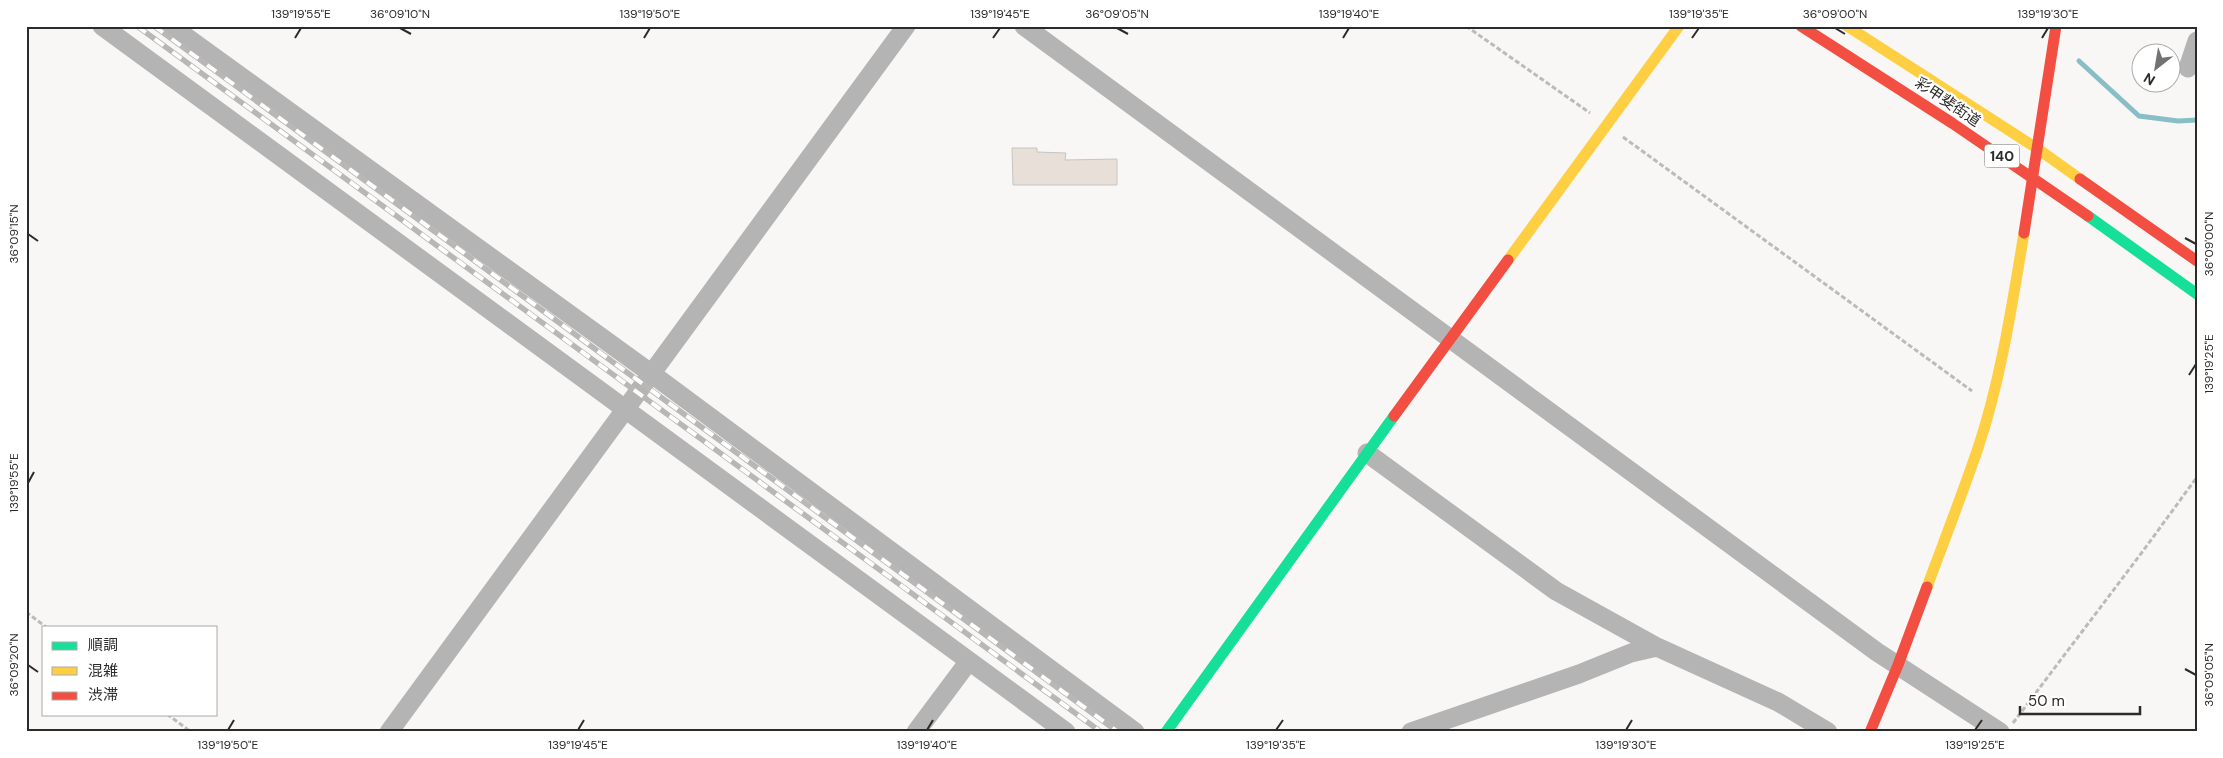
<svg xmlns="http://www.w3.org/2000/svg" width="2223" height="758" viewBox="0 0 2223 758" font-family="'DM Sans','Noto Sans JP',sans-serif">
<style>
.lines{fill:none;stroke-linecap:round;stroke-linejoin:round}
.stream{stroke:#88bec5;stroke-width:5}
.building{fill:#e7dfd8;stroke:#c6c5c4}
.path{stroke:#bcbbba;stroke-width:3;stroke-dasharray:5 2.5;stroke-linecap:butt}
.street{stroke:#b5b4b4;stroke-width:19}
.fast{stroke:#16e098;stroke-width:11}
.slow{stroke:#ffcf43;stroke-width:11}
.jam{stroke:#f24e42;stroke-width:11}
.rail-casing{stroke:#b9b7b6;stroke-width:5.5}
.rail{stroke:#fff;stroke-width:4;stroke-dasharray:11;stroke-linecap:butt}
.ticks{fill:none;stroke:#2d2b2a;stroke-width:2}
.labels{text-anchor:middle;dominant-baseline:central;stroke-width:4.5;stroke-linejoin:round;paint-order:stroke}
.shield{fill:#fff;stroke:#6c6b6a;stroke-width:1}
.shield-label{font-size:14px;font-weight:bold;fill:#2d2b2a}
.street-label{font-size:15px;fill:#2d2b2a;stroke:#fff}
.neatline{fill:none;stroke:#2d2b2a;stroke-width:2}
.ticks-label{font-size:12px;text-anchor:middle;fill:#2d2b2a}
</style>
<rect width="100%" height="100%" fill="#f9f7f5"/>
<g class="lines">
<path class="stream" d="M2079 61 2139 116 2178 121 2197 120"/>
</g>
<path class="building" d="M1012 148H1037V152L1066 153 1065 160 1117 159V185H1013Z"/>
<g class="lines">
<path class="path" d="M1466 26 1590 113
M1623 137 1972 391
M26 612 46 627
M167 714 191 732
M2013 723 2143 551 2197 477"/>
<path class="street" d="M102 26 1066 732
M171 26 652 374 1135 732
M1024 26 1877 652 2000 732
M2188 68 2197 41
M1367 453 1556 591 1657 647 1778 702 1828 732
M389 732 906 26
M916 732 969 661
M1411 732 1579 674 1631 653 1657 647"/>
<path class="fast" d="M2088 216 2197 294
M1166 732 1394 416"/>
<path class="slow" d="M1847 26 2038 149 2080 179
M1508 260 1679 26
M1927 587C1944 541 1962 495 1978 448 2001 379 2012 305 2024 233"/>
<path class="jam" d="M1801 26 1952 123 2088 216
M2080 179 2197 261
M2024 233 2056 26
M1394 416 1508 260
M1870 732 1898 665 1927 587"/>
<g class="rail-casing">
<path id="rail" d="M137 26 1101 732
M154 26 1118 732"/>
</g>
<use href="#rail" class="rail"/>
</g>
<path class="ticks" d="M400 28 411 34M1117 28 1128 34M1835 28 1845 34M295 38 301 28M644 38 650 28M993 38 1000 28M1343 38 1349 28M1692 38 1699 28M2042 38 2048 28M28 234 38 241M2185 238 2196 244M2189 375 2196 364M28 483 34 472M28 665 38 672M2185 669 2196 675M228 730 234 720M578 730 584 720M927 730 933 720M1276 730 1283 720M1626 730 1632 720M1975 730 1982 720"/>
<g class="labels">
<rect class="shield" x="1984.5" y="144.5" width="35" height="23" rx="4"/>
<g class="shield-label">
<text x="2002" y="156">140</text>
</g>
<g class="street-label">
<text transform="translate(1948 102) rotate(34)">彩甲斐街道</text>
</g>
</g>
<rect width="2223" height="758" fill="none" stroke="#ffffff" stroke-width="55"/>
<rect x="42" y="626" width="175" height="90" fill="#ffffff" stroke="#abaaaa"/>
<rect x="52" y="642" width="25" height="8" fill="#16e098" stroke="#abaaaa"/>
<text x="88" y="650" font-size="15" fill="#2d2b2a">順調</text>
<rect x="52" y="667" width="25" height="8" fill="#ffcf43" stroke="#abaaaa"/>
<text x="88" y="676" font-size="15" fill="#2d2b2a">混雑</text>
<rect x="52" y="692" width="25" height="8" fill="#f24e42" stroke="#abaaaa"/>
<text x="88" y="700" font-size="15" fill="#2d2b2a">渋滞</text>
<g transform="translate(2156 68) rotate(211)"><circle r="24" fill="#ffffff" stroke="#abaaaa"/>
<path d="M0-4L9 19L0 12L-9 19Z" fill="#747271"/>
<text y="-8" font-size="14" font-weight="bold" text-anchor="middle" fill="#2d2b2a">N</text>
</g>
<path d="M2020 706v8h120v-8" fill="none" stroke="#2d2b2a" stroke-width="2.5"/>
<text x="2028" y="706" font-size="15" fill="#2d2b2a" stroke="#ffffff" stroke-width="4" paint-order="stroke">50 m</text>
<rect x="28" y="28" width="2168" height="702" class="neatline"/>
<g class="ticks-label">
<text x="301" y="18">139°19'55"E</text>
<text x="400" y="18">36°09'10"N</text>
<text x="650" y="18">139°19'50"E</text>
<text x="1000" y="18">139°19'45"E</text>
<text x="1117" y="18">36°09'05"N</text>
<text x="1349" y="18">139°19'40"E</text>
<text x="1699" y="18">139°19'35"E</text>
<text x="1835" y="18">36°09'00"N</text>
<text x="2048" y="18">139°19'30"E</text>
<text transform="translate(14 234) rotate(-90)" y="4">36°09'15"N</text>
<text transform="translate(2209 244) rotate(-90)" y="4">36°09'00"N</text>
<text transform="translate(2209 364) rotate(-90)" y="4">139°19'25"E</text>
<text transform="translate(14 483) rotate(-90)" y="4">139°19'55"E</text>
<text transform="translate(14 665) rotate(-90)" y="4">36°09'20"N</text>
<text transform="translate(2209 675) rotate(-90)" y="4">36°09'05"N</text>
<text x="228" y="749">139°19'50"E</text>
<text x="578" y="749">139°19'45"E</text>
<text x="927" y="749">139°19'40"E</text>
<text x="1276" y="749">139°19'35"E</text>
<text x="1626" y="749">139°19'30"E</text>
<text x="1975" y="749">139°19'25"E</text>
</g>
</svg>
